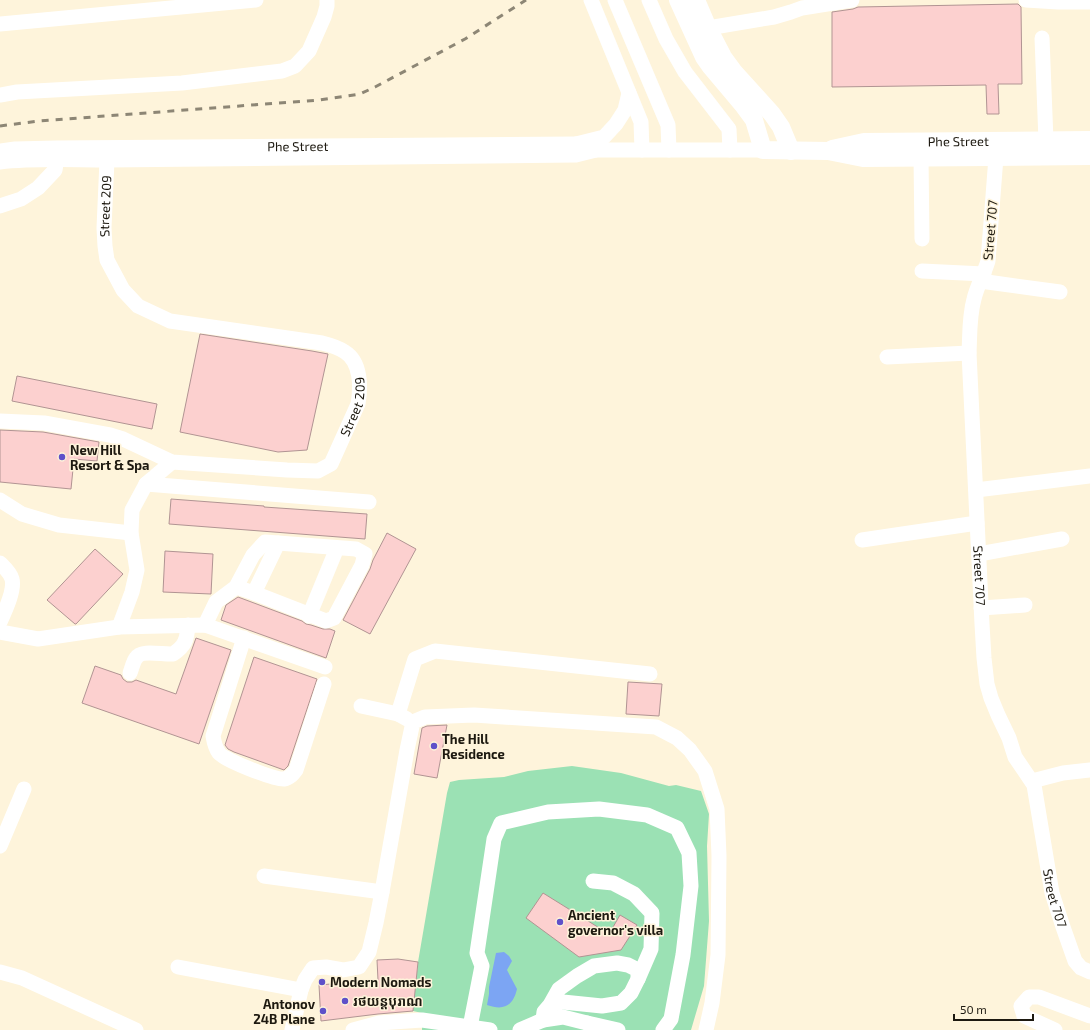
<svg xmlns="http://www.w3.org/2000/svg" width="1090" height="1030" viewBox="0 0 1090 1030" font-family="'Exo 2','Noto Sans Khmer',sans-serif">
<style>
.green{fill:#9be1b4}
.water{fill:#7ca5f3}
.building{fill:#fcd0cf;stroke:#b19493}
.lines{fill:none;stroke-linecap:round;stroke-linejoin:round}
.minor{stroke:#fff;stroke-width:15}
.major{stroke:#fff;stroke-width:18}
.rail{stroke:#8d8675;stroke-width:3;stroke-dasharray:7 7;stroke-linecap:butt}
.poi-dot{fill:#5f50c9;stroke:#fef4db;stroke-width:1.5}
.labels{text-anchor:middle;dominant-baseline:central;stroke-width:3;stroke-linejoin:round;paint-order:stroke}
.street-label{font-size:13px;fill:#1d1910;stroke:#fef4db}
.poi-label{font-size:13px;font-weight:bold;fill:#1d1910;stroke:#fef4db;text-anchor:start}
</style>
<rect width="100%" height="100%" fill="#fef4db"/>
<path class="green" d="M572 766 621 773 669 786 676 785 701 791 709 814 707 846 709 921 704 986 691 1030H422V1013L413 1011 418 962 447 793 450 782 459 780 504 777 528 771Z"/>
<path class="water" d="M504 952 509 956 512 961 507 970 517 989C513 1006 504 1011 487 1005L489 994V987L496 953Z"/>
<path class="building" d="M1018 4 1021 7 1022 84H998L999 114H987L986 85 832 87V12L853 9 858 7Z
M200 334 312 351 328 354 307 450 278 452 180 432Z
M17 376 157 404 152 429 12 401Z
M0 430 43 432 99 442 97 461 74 459 71 489 0 482Z
M171 499 264 506V507L367 514 365 539 169 524Z
M387 533 416 549 370 634 343 620 370 569 373 560Z
M95 549 123 574 76 624H75L47 600Z
M165 551 213 554 211 594 163 592Z
M238 597 302 621 306 624 311 625 323 629H330L335 631 326 658 221 620 226 605Z
M196 638 231 650 199 744 82 703 95 666 121 675 123 679 127 682H132L136 680 176 694Z
M254 657 317 679 288 766 284 770 234 752 228 749 225 745Z
M628 682 662 684 659 716 626 714Z
M447 725 437 778 414 774 422 728 427 726Z
M543 893 609 934 620 915 637 925 621 950 579 957 526 918Z
M398 959 418 962 413 1011 378 1014 321 1021 319 985 378 980 377 960Z"/>
<g class="lines">
<g class="minor">
<path d="M591 0 641 122 642 150"/>
<path d="M615 0 668 125 669 150"/>
<path d="M649 0 666 39 685 72 729 129 730 150"/>
<path d="M1026 0 1058 2H1090"/>
<path d="M0 24 256 0"/>
<path d="M708 28 774 17 791 12 802 8 852 0"/>
<path d="M1042 38 1046 141"/>
<path d="M0 95 17 92 182 83 282 71 295 66 309 51 324 17 327 6V0"/>
<path d="M576 144 604 137 616 124 625 110 629 93"/>
<path id="s1" d="M0 151 15 149 56 148 576 144 595 150"/>
<path d="M921 157 922 239"/>
<path id="s2" d="M996 157 988 261C984 274 977 286 974 299 969 317 970 335 969 353L982 624 984 658 987 684 991 698 998 715 1009 738 1015 757 1034 785 1052 893 1063 927 1075 961 1081 968 1090 972"/>
<path d="M0 162C35 158 71 160 107 160L576 155 596 150H763"/>
<path d="M0 206 21 199 38 188 55 170 56 164 55 159"/>
<path d="M922 271 984 274"/>
<path d="M980 281 1060 292"/>
<path d="M887 357 969 353"/>
<path id="s3" d="M0 421 44 423 110 435 123 439 172 462 287 470 318 471 331 464 358 404C361 387 361 362 345 352 338 347 330 345 322 343L170 321 138 306 123 290 107 260 105 246 104 228 107 160"/>
<path d="M146 484 369 502"/>
<path d="M976 490 1090 476"/>
<path d="M0 500 22 514 59 525 131 533"/>
<path d="M862 540 977 523"/>
<path d="M979 554 1062 539"/>
<path d="M0 563C5 568 10 572 12 579 15 590 5 611 0 622"/>
<path d="M254 593 278 543"/>
<path d="M981 608 1025 605"/>
<path d="M309 616 337 548"/>
<path d="M205 625 216 602 236 587 253 555 265 542 356 549 365 554 362 565 334 618 326 621 254 593 236 587"/>
<path d="M119 627 132 592 137 570 131 533 132 510 146 484 172 462"/>
<path d="M0 632 38 639 119 627 205 625 325 667"/>
<path d="M244 638 213 736C214 742 215 748 219 753 224 760 275 780 284 779 290 778 293 774 296 770L324 684"/>
<path d="M130 673C132 668 133 662 136 658 141 649 163 655 173 654 185 646 187 640 188 625"/>
<path d="M361 706 398 714 407 719"/>
<path d="M398 714 415 659 435 651 650 674"/>
<path d="M1032 781 1063 773 1090 770"/>
<path d="M0 846 24 789"/>
<path d="M264 876 382 892"/>
<path d="M593 881 613 883 634 894 652 913 651 949 638 979"/>
<path d="M178 967 301 990"/>
<path d="M0 972 22 978 136 1030"/>
<path d="M543 1020 544 1012 550 1005 563 1002 602 1006 621 1003 631 993 638 979V970L628 965 617 963 594 966 577 976 559 989 550 1005"/>
<path d="M587 1023 618 1030"/>
<path d="M470 1027 482 966 477 953 494 839 501 823 548 812 599 809 647 815 677 828 689 853 691 886 683 955 671 1019 663 1030"/>
<path d="M292 1030 301 990 305 980 313 968 326 967 343 970 359 967 369 952 376 923 382 892 407 750 413 722 425 717 474 715 656 727 677 738 690 750 705 771 717 809 719 856 718 955 712 1003 706 1030"/>
<path d="M353 1030 379 1023 422 1020 490 1030"/>
<path d="M520 1030 543 1020 563 1017 587 1023 592 1030"/>
<path d="M1055 1030 1024 1016 1021 1006 1029 997H1039L1090 1016"/>
</g>
<g class="major">
<path d="M678 0 704 57 711 67 743 105 754 120 763 150 828 151 863 158 1090 156"/>
<path d="M696 0 708 28 723 57 734 72 772 114 781 127 791 151"/>
<path id="s4" d="M832 149 864 142 1090 140"/>
</g>
<path class="rail" d="M0 126 39 121 319 100 360 94 375 87 465 39 526 0"/>
</g>
<g class="poi-dot">
<circle cx="62" cy="457" r="4"/>
<circle cx="434" cy="746" r="4"/>
<circle cx="560" cy="922" r="4"/>
<circle cx="322" cy="982" r="4"/>
<circle cx="345" cy="1001" r="4"/>
<circle cx="323" cy="1011" r="4"/>
</g>
<g class="labels">
<g class="street-label">
<text stroke="none"><textPath href="#s4" startOffset="127">Phe Street</textPath></text>
<text stroke="none"><textPath href="#s1" startOffset="298">Phe Street</textPath></text>
<text stroke="none"><textPath href="#s3" startOffset="786">Street 209</textPath></text>
<text transform="translate(990 230) rotate(-85)">Street 707</text>
<text stroke="none"><textPath href="#s3" startOffset="402">Street 209</textPath></text>
<text stroke="none"><textPath href="#s2" startOffset="422">Street 707</textPath></text>
<text stroke="none"><textPath href="#s2" startOffset="758">Street 707</textPath></text>
</g>
<g class="poi-label">
<text x="70" y="450">New Hill<tspan x="70" dy="15">Resort &amp; Spa</tspan></text>
<text x="442" y="739">The Hill<tspan x="442" dy="15">Residence</tspan></text>
<text x="568" y="915">Ancient<tspan x="568" dy="15">governor's villa</tspan></text>
<text x="330" y="982">Modern Nomads</text>
<text x="353" y="1001">រថយន្តបុរាណ</text>
<text x="315" y="1004" text-anchor="end">Antonov<tspan x="315" dy="15">24B Plane</tspan></text>
</g>
</g>
<path d="M954 1014v6h79v-6" fill="none" stroke="#1d1910" stroke-width="2"/>
<text x="960" y="1014" font-size="12" fill="#1d1910" stroke="#fef4db" stroke-width="3" paint-order="stroke">50 m</text>
</svg>
